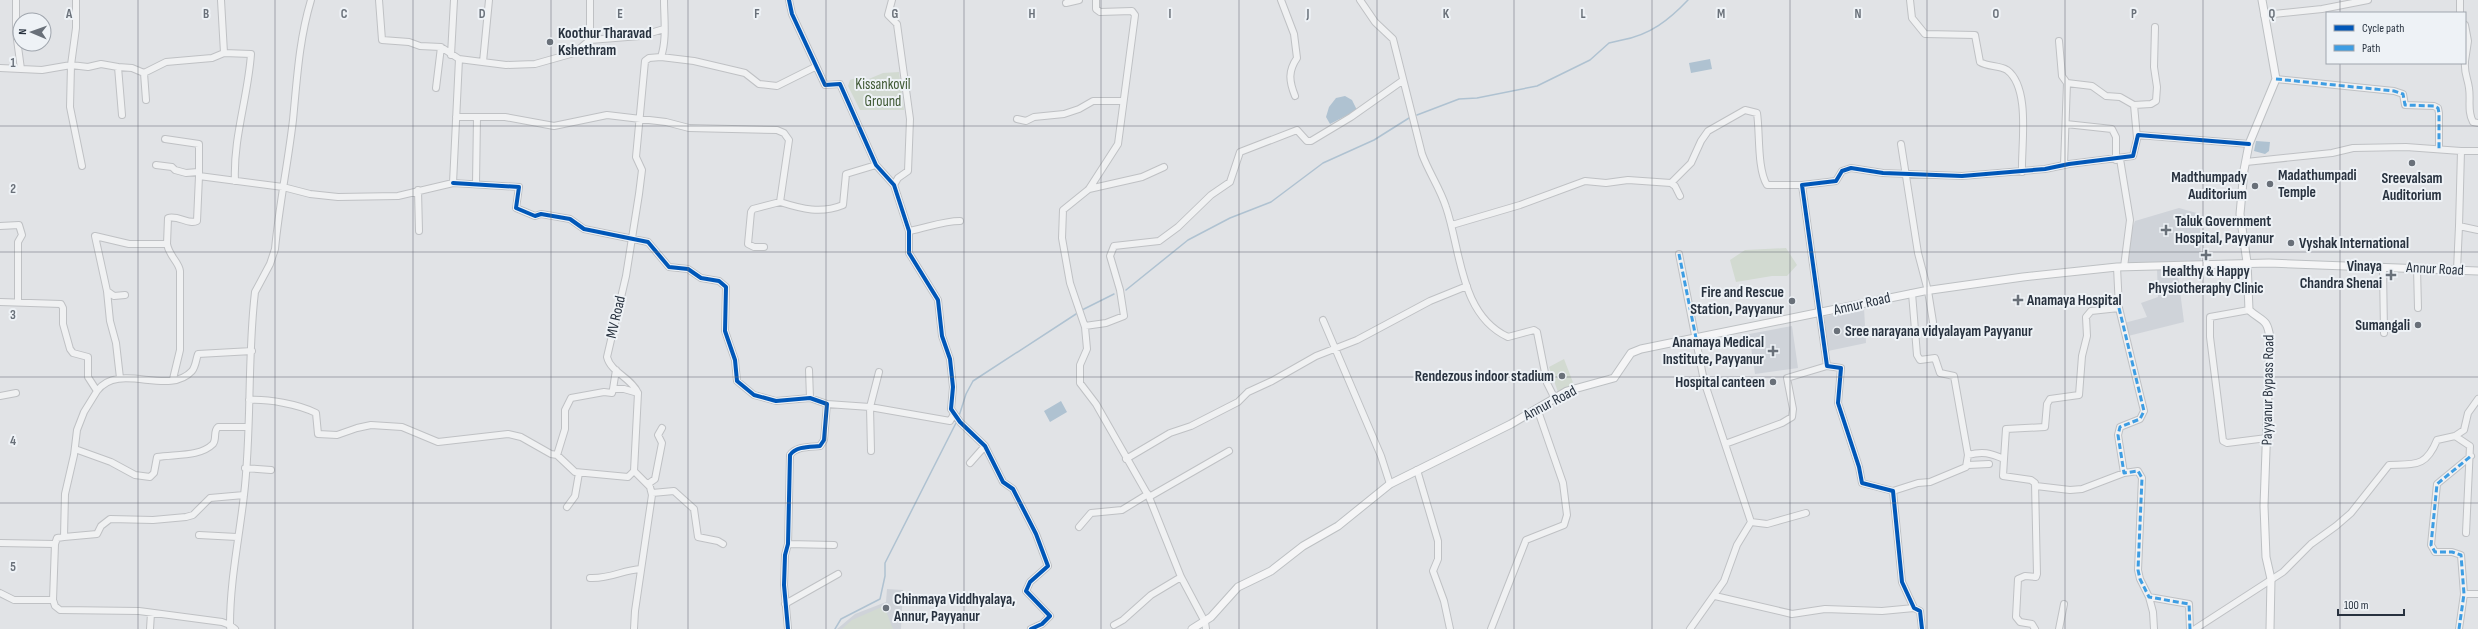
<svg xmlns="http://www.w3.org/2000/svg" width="2478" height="629" viewBox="0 0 2478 629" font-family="'Sofia Sans Condensed',sans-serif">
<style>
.built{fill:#cfd3d9}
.green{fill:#d2dad1}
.water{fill:#afc2d1}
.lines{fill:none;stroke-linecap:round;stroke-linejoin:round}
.stream{stroke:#afc2d1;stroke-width:1.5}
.minor-casing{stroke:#bfc1c4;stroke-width:8}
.major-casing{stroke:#bdc0c3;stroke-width:9}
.minor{stroke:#f0f1f2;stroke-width:6}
.major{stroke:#f5f5f6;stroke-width:7}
.quiet{stroke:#3d9de3;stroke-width:3;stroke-dasharray:6 3;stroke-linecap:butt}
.cycleway-casing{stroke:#eef2f6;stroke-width:6}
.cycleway{stroke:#0057b8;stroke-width:4}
.grid{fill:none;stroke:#697079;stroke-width:1;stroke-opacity:0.55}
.poi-dot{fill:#697079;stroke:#eef2f6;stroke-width:1.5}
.labels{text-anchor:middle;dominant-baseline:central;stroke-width:4;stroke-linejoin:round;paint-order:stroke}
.poi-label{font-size:15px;font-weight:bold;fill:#28323f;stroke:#eef2f6;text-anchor:start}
.park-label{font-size:15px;fill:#405a35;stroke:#eef2f6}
.street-label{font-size:15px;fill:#28323f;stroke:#eef2f6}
.grid-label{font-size:13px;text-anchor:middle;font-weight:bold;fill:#697079;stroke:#eef2f6;stroke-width:4;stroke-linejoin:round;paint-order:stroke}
</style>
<rect width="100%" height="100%" fill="#e1e3e6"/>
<path class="built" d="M2179 208 2200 214 2201 263 2128 264V238L2135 221Z
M2177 268 2184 322 2128 336 2124 323 2147 317 2141 303 2158 297 2157 269Z
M1864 308 1866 343 1828 351 1822 317Z
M1792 326 1798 368 1755 374 1749 334Z
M887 589 903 590 901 629H837L855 614 886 602Z"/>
<path class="green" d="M899 72 904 110H860L848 86 850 80 856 78 864 81 883 73Z
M1786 248 1797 265 1787 276H1772L1736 282 1730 260 1745 250Z
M1564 359 1574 385 1558 392 1549 367Z
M884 606 893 629H842L852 620Z"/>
<path class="water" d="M1710 59 1712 69 1691 73 1689 63Z
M1345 96 1352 100 1357 110 1330 124 1326 117 1329 107 1336 98Z
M2256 141 2270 142 2269 151 2265 154 2254 151Z
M1061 401 1067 412 1050 422 1044 411Z"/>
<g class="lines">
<path class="stream" d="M1622 40C1650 35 1669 20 1688 0
M1417 115 1459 99 1477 98 1537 86 1590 60 1609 43 1622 40 1609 43
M1126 290 1188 240 1230 218 1271 202 1323 163 1374 140 1409 118
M1082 310 1114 294
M959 416 966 394 973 381 1076 314
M835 629 841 619 880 599 885 576V563L957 421"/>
<g class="minor-casing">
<path id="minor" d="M16 0V32L21 69
M221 0 224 53
M379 0 382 40 409 42 420 46 441 47 459 59
M590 0V40
M789 0 792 14 825 85 840 84 876 165 894 185 909 231V253L938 300 942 336 950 359 953 387 951 409 960 422 985 446 1003 482 1013 489 1036 534 1048 566 1030 582 1026 591 1050 616 1042 624 1031 629
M892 0 888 15 897 24 910 119 908 171 898 178 894 185
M1096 0V9L1100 12 1132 11 1135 15 1118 144 1089 189 1063 210 1062 238 1070 283 1085 327 1087 349 1080 365V383L1096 404 1149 497 1181 577 1205 622 1206 629
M1281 0 1294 34 1297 58C1288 71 1289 81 1295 96
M1360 0 1375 22 1393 39 1422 154C1429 173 1440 188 1446 207 1461 251 1460 315 1508 337L1534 330 1537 332 1547 383 1554 397
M1910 0 1912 18 1925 34 1975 35 1980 62C1988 67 1998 65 2007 70 2031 88 2021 146 2022 172
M1066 3 1079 0
M2460 13V0
M2264 15 2322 9 2368 0
M2465 25 2468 41 2465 61
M2059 41 2062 76 2067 83 2064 165
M451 55 454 0
M661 57 694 61 745 73 759 84 777 86 815 67
M483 62 489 0
M2465 63C2464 73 2468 79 2469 88 2471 100 2467 111 2473 122L2478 123
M0 68 42 70 71 65 76 28V0
M2276 79 2394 91 2403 94 2405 105 2434 106 2438 108 2439 113V149
M2067 83 2092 86 2106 96 2120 97 2134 105
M436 88 441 47
M146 100 144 73 166 62 212 58 224 53 251 54C248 97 233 138 235 181
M122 115 118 67 132 68 144 73
M456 117H505L554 126 607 115 666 122 689 128 777 130 784 133 789 140 780 202C802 209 821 214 843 205L846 174 876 165
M1017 119 1026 121 1034 117 1064 114 1079 109 1093 101H1123
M2066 124 2112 129 2116 137V160
M2137 138 2134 105 2151 104 2156 101 2157 87 2154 67 2155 27
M165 139 199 144V176L283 187 310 194 338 197 398 196 453 183 459 59 506 65 535 64 574 53 590 40 640 36 664 29
M1901 144 1918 253 1928 291 1933 322
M2461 151H2478
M2120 159 2130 220 2124 267
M2246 162 2332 153 2353 148 2406 147 2461 151 2459 226 2478 230
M156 165 172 167 175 170 186 173 198 172
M82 166 70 107 71 65 88 67 101 64 118 67
M453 183 519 187 516 208 535 216 541 214 570 219 584 229 648 242 669 267 688 269 701 278 719 281 726 287 725 331 735 360 737 381 754 395 776 401 810 398 827 404 824 440 820 446C810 447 796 446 790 455L788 544 785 555 784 585 788 629
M1671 183 1691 163 1701 141 1708 131 1745 110 1757 113C1760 132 1757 169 1767 185H1802
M476 184 477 117
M1089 189 1142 177 1164 167
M418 190 419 231
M1452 225 1520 205 1585 181 1606 183 1628 180 1671 183 1675 186 1680 196
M0 226 19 225 22 235 18 242V302
M909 231C927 228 942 221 960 221
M167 244C169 256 179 262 180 271V350L173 379
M764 247H754L748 244 751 212 753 209 780 202
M1679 254 1704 381 1751 522 1737 545 1724 581 1690 629
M2383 268 2384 333
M2417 268 2418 308
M2457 270 2459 226
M107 291 110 321 116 343 120 378
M1912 293 1917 355 1920 360 1935 358 1940 373 1954 376 1968 455C1983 451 1990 453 2004 459L2003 476 2031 480 2035 483 2037 574 2036 577 2025 576 2018 579 2016 617 2020 622 2032 624 2035 629
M125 295 114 296 107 291 95 236 129 244H167L168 218C178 215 189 225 197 221L199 176
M0 302 61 304 63 308V324L70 349 73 353 88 357V377L97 391 84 412 77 430 74 455 65 494 64 537 97 534 101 526 110 519 153 520 186 517 193 515 210 498 244 495
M2119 308 2144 411 2140 419 2120 427 2118 435 2124 473 2138 471 2142 478 2138 570 2140 579 2149 597 2189 604 2190 629
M2249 310 2210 317V337L2223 441 2227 443 2267 438
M1323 320 1381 456 1390 484
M1085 326 1106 323 1124 316 1120 290 1110 256 1114 246 1159 241 1178 227 1211 195 1230 182 1240 152 1297 130 1307 141H1311L1351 117 1402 81
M809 370 810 398
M613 389 616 370
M97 391C119 361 168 397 192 371 196 366 196 359 198 354L252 351
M0 396 16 393
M249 400C268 399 298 404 316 413L318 434 337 435 357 428 371 425 402 427 438 442 508 434 521 437 551 454 557 455 565 429V410L571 398 604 392 612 393 613 389H624L638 393
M827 404 870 407 950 421 954 414
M2455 436 2470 446 2466 533
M1725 444 1782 423 1792 417 1793 409 1787 378 1827 366
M75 449 111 462 135 475 150 477 154 473 157 457C175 454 200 457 213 444 217 439 213 431 218 427H247
M871 451 870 407 879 372
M557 455 575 472 628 477 634 471
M1126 459 1170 433 1191 426 1238 402 1248 392 1272 381 1316 356 1357 340 1430 301 1467 286
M2004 459 2006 429 2045 427 2047 404 2050 399 2079 395 2082 356 2087 336 2086 317 2091 311 2119 308 2117 267
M970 463 985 446
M1968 465 1989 464
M245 468 271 470
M1417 470 1438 541V559L1433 571 1444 601 1450 629
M648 484 655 479 662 443 658 435 662 428
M2036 486 2070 490 2082 489 2124 473
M1893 491 1918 483 1930 482 1966 467 1968 455
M652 493 674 491 694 509 698 537 718 541 723 544
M1149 497 1229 451
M567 507 575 496 579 473
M1751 522 1767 524 1806 513
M1079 527 1091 513 1122 510 1148 494
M199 535 237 537
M64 537 57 538 55 544 53 600 55 606 60 610 139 611 222 622 230 625V627
M0 543 55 544
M788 544 834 545
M590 578C611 579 622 570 641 569
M0 593 14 600H53
M2464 594H2478
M1715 596 1792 614 1825 609 1882 611 1914 608
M2149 597 2153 612 2154 629
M785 604 838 574
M1114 625 1123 620 1151 595 1181 577
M150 629 151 613
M235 629 230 625C230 581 239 539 244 495 252 428 247 359 255 292L270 264 275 249C279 206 288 163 293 120 297 79 299 40 311 0
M634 629 635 611 652 495 650 487 634 471 638 393C631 377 611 373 607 357L626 276 639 194 642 170 636 157 645 61 649 58 661 57C667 39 664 18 664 0
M1491 629 1526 540 1564 525 1567 515 1563 483 1537 408
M1922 629 1920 611 1914 608 1902 582 1893 491 1862 483 1859 467 1838 403 1841 368 1827 366 1802 185 1836 181 1842 171 1851 168 1883 173 1962 176 2045 169 2069 164 2133 156 2138 135 2249 144
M2059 629 2064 604
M2195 629 2283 572 2311 544 2336 526 2351 513 2389 465C2416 464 2426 467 2437 440L2455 436 2464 430 2468 413 2478 399
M2459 629 2464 594 2461 555 2452 552H2435L2431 545 2437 484 2471 456"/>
</g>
<g class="major-casing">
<path id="major" d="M2262 0 2276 79 2249 144 2244 170 2240 214 2247 262 2249 310C2262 322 2267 317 2270 338L2264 506 2266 557 2271 579 2270 629
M1192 629 1211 617 1238 587 1271 571 1303 546 1338 526 1390 484 1511 424 1567 391 1614 378 1631 353 1641 349 1924 291 2023 277 2117 267 2269 263 2478 271"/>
</g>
<use href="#minor" class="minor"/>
<use href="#major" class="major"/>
<path class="quiet" d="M2276 79 2394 91 2403 94 2405 105 2434 106 2438 108 2439 113V149
M1679 254 1696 338
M2119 308 2144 411 2140 419 2120 427 2118 435 2124 473 2138 471 2142 478 2138 570 2140 579 2149 597 2189 604 2190 629
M2459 629 2464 594 2461 555 2452 552H2435L2431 545 2437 484 2471 456"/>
<g class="cycleway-casing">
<path id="cycleway" d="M789 0 792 14 825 85 840 84 876 165 894 185 909 231V253L938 300 942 336 950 359 953 387 951 409 960 422 985 446 1003 482 1013 489 1036 534 1048 566 1030 582 1026 591 1050 616 1042 624 1031 629
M453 183 519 187 516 208 535 216 541 214 570 219 584 229 648 242 669 267 688 269 701 278 719 281 726 287 725 331 735 360 737 381 754 395 776 401 810 398 827 404 824 440 820 446C810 447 796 446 790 455L788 544 785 555 784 585 788 629
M1922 629 1920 611 1914 608 1902 582 1893 491 1862 483 1859 467 1838 403 1841 368 1827 366 1802 185 1836 181 1842 171 1851 168 1883 173 1962 176 2045 169 2069 164 2133 156 2138 135 2249 144"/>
</g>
<use href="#cycleway" class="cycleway"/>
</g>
<path class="grid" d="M138 0V629M275 0V629M413 0V629M551 0V629M688 0V629M826 0V629M964 0V629M1101 0V629M1239 0V629M1377 0V629M1514 0V629M1652 0V629M1790 0V629M1927 0V629M2065 0V629M2203 0V629M2340 0V13M2340 63V629M0 126H2478M0 252H2478M0 377H2478M0 503H2478"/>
<g class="poi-dot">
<circle cx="550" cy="42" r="4"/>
<circle cx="2412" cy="163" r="4"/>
<circle cx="2270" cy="184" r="4"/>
<circle cx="2255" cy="186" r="4"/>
<path d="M2164 224h4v4h4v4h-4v4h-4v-4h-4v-4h4z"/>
<circle cx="2291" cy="243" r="4"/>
<path d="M2204 249h4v4h4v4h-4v4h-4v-4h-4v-4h4z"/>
<path d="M2389 269h4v4h4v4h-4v4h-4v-4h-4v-4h4z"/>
<path d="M2016 294h4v4h4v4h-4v4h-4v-4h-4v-4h4z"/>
<circle cx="1792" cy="301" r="4"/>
<circle cx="2418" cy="325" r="4"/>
<circle cx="1837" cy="331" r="4"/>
<path d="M1771 345h4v4h4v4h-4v4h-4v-4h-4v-4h4z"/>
<circle cx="1562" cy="376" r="4"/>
<circle cx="1773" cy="382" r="4"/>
<circle cx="886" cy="608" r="4"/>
</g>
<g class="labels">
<g class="poi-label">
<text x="558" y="33">Koothur Tharavad<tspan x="558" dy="17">Kshethram</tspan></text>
<text x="2278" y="175">Madathumpadi<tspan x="2278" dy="17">Temple</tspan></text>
<text x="2247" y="177" text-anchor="end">Madthumpady<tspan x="2247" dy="17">Auditorium</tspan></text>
<text x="2412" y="178" text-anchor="middle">Sreevalsam<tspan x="2412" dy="17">Auditorium</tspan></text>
<text x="2175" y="221">Taluk Government<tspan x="2175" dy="17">Hospital, Payyanur</tspan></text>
<text x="2299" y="243">Vyshak International</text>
<text x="2382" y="266" text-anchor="end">Vinaya<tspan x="2382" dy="17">Chandra Shenai</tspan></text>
<text x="2206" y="271" text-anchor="middle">Healthy &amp; Happy<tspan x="2206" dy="17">Physiotheraphy Clinic</tspan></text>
<text x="1784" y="292" text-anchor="end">Fire and Rescue<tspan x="1784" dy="17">Station, Payyanur</tspan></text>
<text x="2027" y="300">Anamaya Hospital</text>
<text x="2410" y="325" text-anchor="end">Sumangali</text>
<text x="1845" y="331">Sree narayana vidyalayam Payyanur</text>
<text x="1764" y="342" text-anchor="end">Anamaya Medical<tspan x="1764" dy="17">Institute, Payyanur</tspan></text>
<text x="1554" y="376" text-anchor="end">Rendezous indoor stadium</text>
<text x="1765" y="382" text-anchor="end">Hospital canteen</text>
<text x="894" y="599">Chinmaya Viddhyalaya,<tspan x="894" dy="17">Annur, Payyanur</tspan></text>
</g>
<g class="park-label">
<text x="883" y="84">Kissankovil<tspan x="883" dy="17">Ground</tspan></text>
</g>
<g class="street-label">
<text transform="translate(2435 269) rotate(3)">Annur Road</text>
<text transform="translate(1862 304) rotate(-13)">Annur Road</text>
<text transform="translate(616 317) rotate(-77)">MV Road</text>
<text transform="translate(2268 390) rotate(-89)">Payyanur Bypass Road</text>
<text transform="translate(1550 403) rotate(-28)">Annur Road</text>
</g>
</g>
<g class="grid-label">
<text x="69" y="18">A</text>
<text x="206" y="18">B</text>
<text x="344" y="18">C</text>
<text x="482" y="18">D</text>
<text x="620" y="18">E</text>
<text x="757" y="18">F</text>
<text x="895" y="18">G</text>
<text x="1032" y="18">H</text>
<text x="1170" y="18">I</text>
<text x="1308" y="18">J</text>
<text x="1446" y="18">K</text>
<text x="1583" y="18">L</text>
<text x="1721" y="18">M</text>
<text x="1858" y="18">N</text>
<text x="1996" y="18">O</text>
<text x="2134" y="18">P</text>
<text x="2272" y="18">Q</text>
<text x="13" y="67">1</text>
<text x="13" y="193">2</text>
<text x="13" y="319">3</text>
<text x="13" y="445">4</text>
<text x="13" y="571">5</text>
</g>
<rect x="2326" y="12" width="140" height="52" fill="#eef2f6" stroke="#9fa5ad"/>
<rect x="2334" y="25" width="20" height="6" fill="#0057b8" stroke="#9fa5ad"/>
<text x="2362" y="32" font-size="12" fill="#28323f">Cycle path</text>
<rect x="2334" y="45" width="20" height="6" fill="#3d9de3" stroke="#9fa5ad"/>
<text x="2362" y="52" font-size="12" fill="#28323f">Path</text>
<g transform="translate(32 32) rotate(272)"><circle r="19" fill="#eef2f6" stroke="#9fa5ad"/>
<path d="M0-3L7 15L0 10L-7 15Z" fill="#697079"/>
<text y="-6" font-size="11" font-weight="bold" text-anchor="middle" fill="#28323f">N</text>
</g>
<path d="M2338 609v6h66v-6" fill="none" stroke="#28323f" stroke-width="2"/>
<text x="2344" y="609" font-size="12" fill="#28323f" stroke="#eef2f6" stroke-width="3" paint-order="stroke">100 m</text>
</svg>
